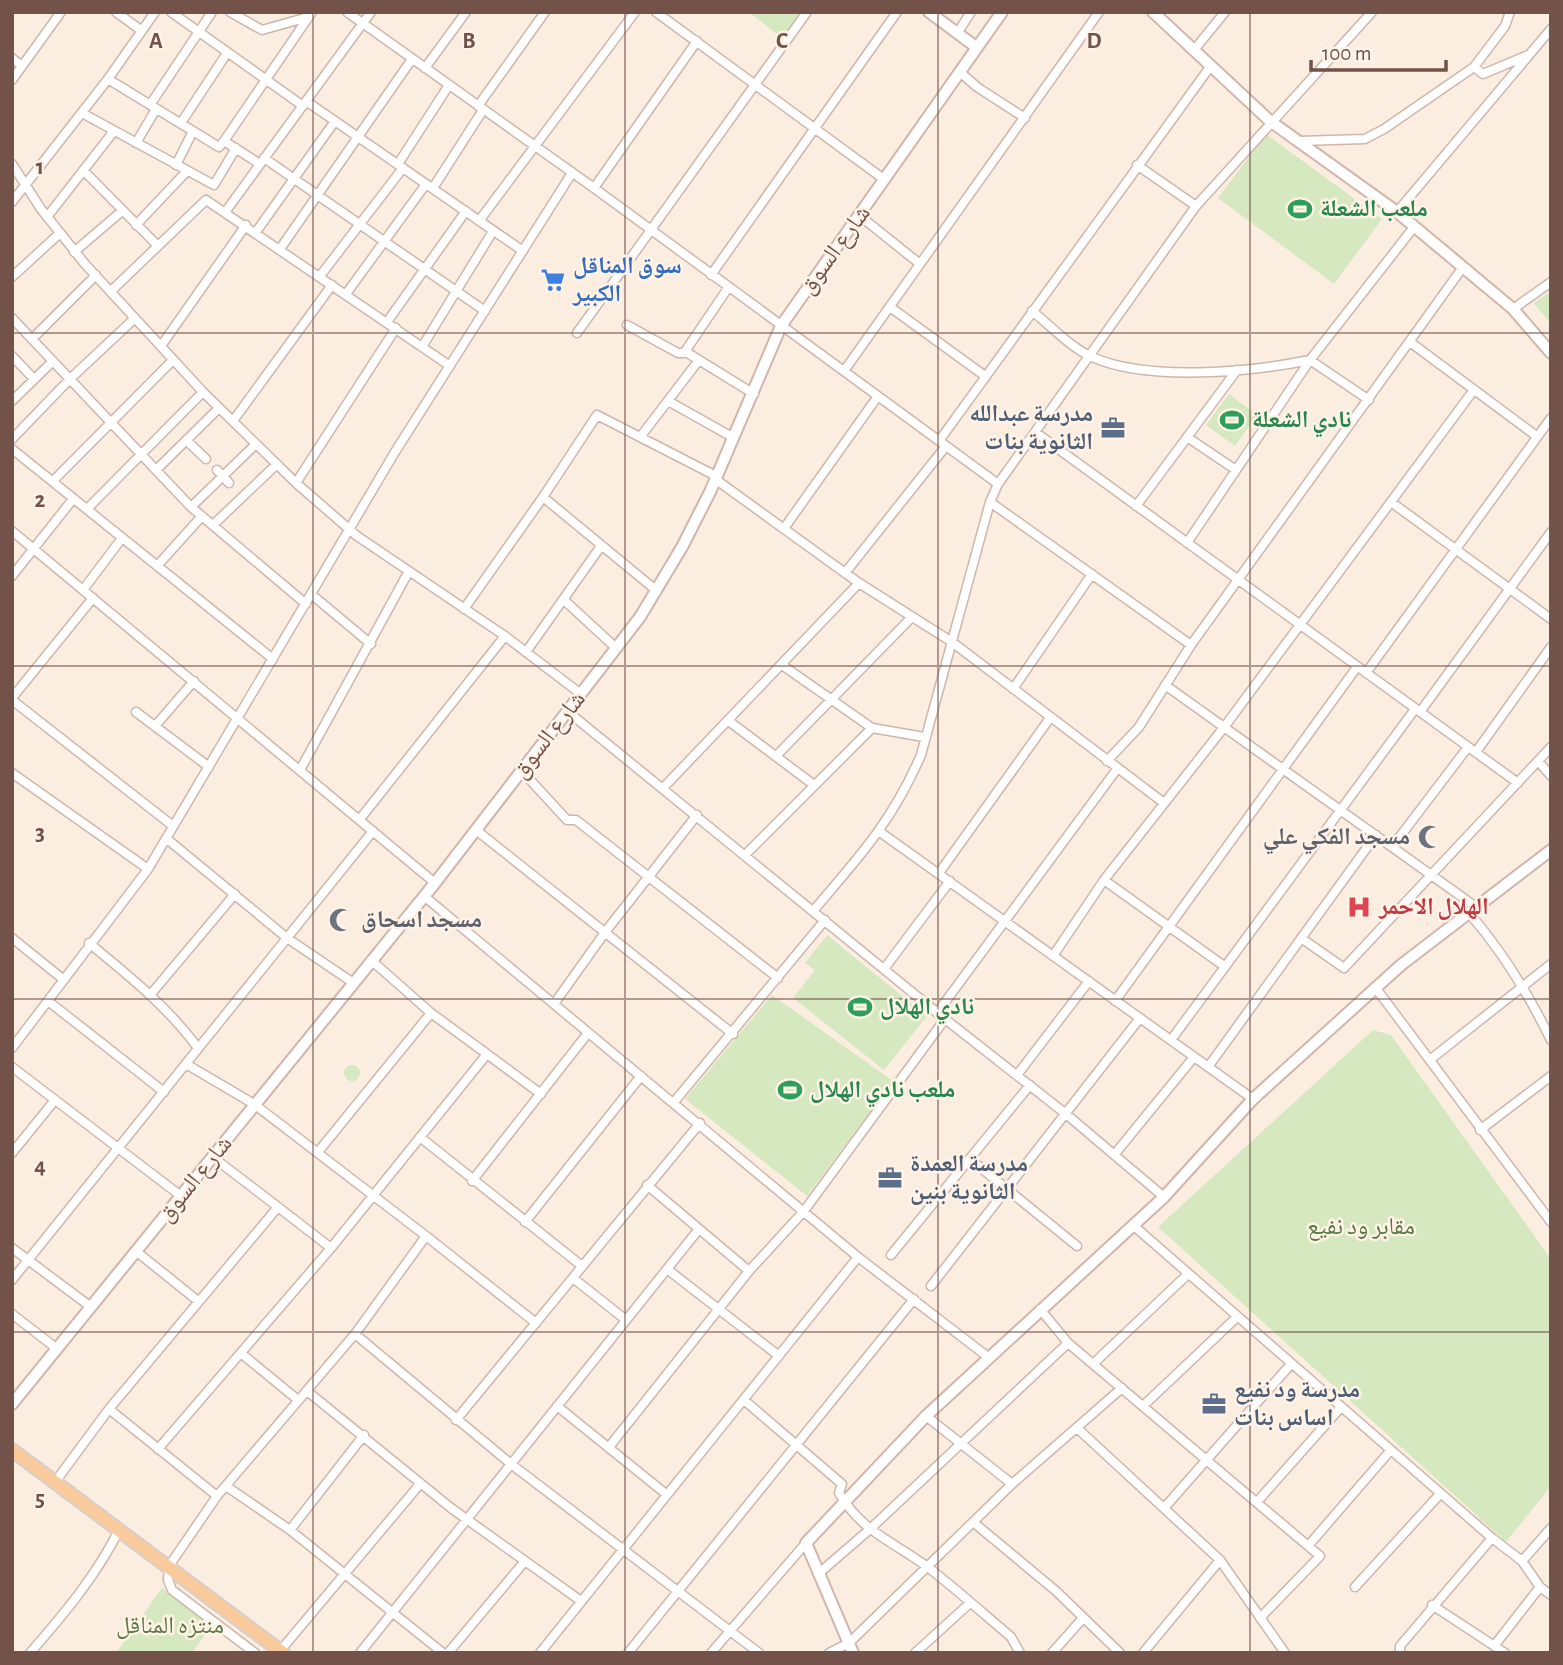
<svg xmlns="http://www.w3.org/2000/svg" width="1563" height="1665" viewBox="0 0 1563 1665" font-family="'Alegreya Sans','Noto Naskh Arabic',sans-serif">
<style>
.green{fill:#d6e8c0}
.lines{fill:none;stroke-linecap:round;stroke-linejoin:round}
.street-casing{stroke:#ceb6ab;stroke-width:11}
.secondary-casing{stroke:#d1b5a9;stroke-width:14}
.primary-casing{stroke:#d8cfcc;stroke-width:16}
.street{stroke:#fff;stroke-width:8}
.secondary{stroke:#fff;stroke-width:10}
.primary{stroke:#f9ca9b;stroke-width:12}
.grid{fill:none;stroke:#725249;stroke-width:2;stroke-opacity:0.55}
.labels{text-anchor:middle;dominant-baseline:central;stroke-width:5;stroke-linejoin:round;paint-order:stroke}
.leisure-label{font-size:24px;font-weight:bold;fill:#27864d;stroke:#fff2e7;text-anchor:start}
.street-label{font-size:24px;fill:#725249;stroke:#fff2e7}
.shop-label{font-size:24px;font-weight:bold;fill:#366cbe;stroke:#fff2e7;text-anchor:start}
.service-label{font-size:24px;font-weight:bold;fill:#4e5e75;stroke:#fff2e7;text-anchor:start}
.worship-label{font-size:24px;font-weight:bold;fill:#5b616d;stroke:#fff2e7;text-anchor:end}
.health-label{font-size:24px;font-weight:bold;fill:#be3a42;stroke:#fff2e7;text-anchor:start}
.park-label{font-size:24px;fill:#587842;stroke:#fff2e7}
.grid-label{font-size:23px;text-anchor:middle;font-weight:bold;fill:#725249;stroke:#fff2e7;stroke-width:5;stroke-linejoin:round;paint-order:stroke}
</style>
<rect width="100%" height="100%" fill="#fbeee1"/>
<path class="green" d="M749 12H801L782 38Z
M1266 134 1382 219 1334 284 1218 198Z
M1551 291V324L1534 303Z
M1229 394 1257 415 1235 446 1206 425Z
M827 935 927 1016 884 1070 793 998 815 970 805 963Z
M772 995 893 1081 807 1196 685 1099Z
M1373 1030 1391 1035 1551 1259V1486L1506 1542 1158 1227Z
M344 1073a8 8 0 1 1 16 0a8 8 0 1 1-16 0Z
M162 1588 212 1625 192 1653H116Z"/>
<g class="lines">
<g class="street-casing">
<path id="street" d="M116 12 142 31
M171 12 303 106
M230 12 262 30 308 17
M347 12 594 188 998 484
M656 12 885 180
M958 32 971 12
M1194 50 1225 12
M12 58 22 66
M1474 67 1483 74 1528 55
M425 68 466 12
M961 73 977 87 1025 118
M108 79 219 147 224 141 260 164
M12 80 61 12
M306 101 523 251
M150 105 212 12
M478 106 545 12
M82 113 214 185 236 148
M181 123 227 53
M224 141 312 12
M1299 141 1365 139 1384 129 1474 67 1505 26 1510 12
M136 143 156 109
M264 158 485 311
M12 164 41 209 85 264 203 392 296 483 357 536 505 636 581 694
M398 164 449 85
M176 165 193 131
M1137 165 1196 206
M84 171 158 246
M433 188 483 110
M594 188 697 41
M12 202 108 79 155 12
M226 211 371 12
M1397 212 1551 29
M860 216 920 264
M47 217 114 131
M479 221 635 12
M136 225 187 171
M256 232 335 121
M280 249 412 59
M74 252 122 211
M711 275 897 12
M320 276 403 168
M12 277 60 233
M111 291 206 200 450 366
M346 294 426 184
M890 307 985 376
M1513 309 1551 282
M1032 311C1050 325 1071 348 1092 357 1149 382 1250 372 1310 360L1369 400
M12 318 191 507 306 604
M387 322 466 211
M627 325 678 353H684L728 288
M577 333 807 12
M32 339 96 275
M1410 342 1535 435
M161 346 246 225
M422 347 493 231
M686 352 754 394
M12 356 34 379
M844 371 1099 12
M12 401 53 361
M668 401 734 438
M233 421 332 285
M1035 432 1518 783
M641 436 699 360
M1187 437 1236 470
M12 439 70 379 135 318
M187 441 206 459
M939 441 1210 67
M12 449 273 659
M156 470 219 408
M217 470 229 483
M715 479 859 583 952 642 1164 803
M53 481 173 360
M296 483 396 328
M543 497 597 415 716 476
M990 502 1191 645
M1391 502 1551 619
M1136 506 1237 370
M191 507 256 444
M87 509 203 392
M213 525 277 464
M785 527 878 396
M12 531 435 883
M1187 543 1310 360 1414 227
M157 566 202 516
M845 573 946 446
M12 576 73 499
M83 590 122 538
M311 594 371 644
M564 600 616 648
M464 609 543 497 657 591
M526 652 601 546
M782 665 872 728 924 737
M1366 673 1551 418
M1165 685 1476 907
M1013 689 1092 574
M12 698 93 598
M12 700 173 826
M567 711 945 1019 1066 1114 1164 1197
M136 712 209 767
M1420 712 1551 532
M730 722 814 785
M155 726 194 681
M1476 752 1551 647
M777 755 911 618
M1107 761 1139 727 1191 645 1463 267
M1538 761 1551 776
M300 770 409 571
M521 770 567 820H576L778 978
M12 773 148 869
M663 788 859 583
M360 819 505 636
M476 830 733 1034
M880 832 1253 1099
M167 839 287 938 352 982
M1392 847 1468 747
M745 855 872 728
M939 873 1050 718
M1104 880 1224 966
M424 896 858 1257 988 1357
M813 911C859 857 892 822 921 755L990 502 998 484 1196 206 1372 12
M1469 913C1503 952 1528 993 1551 1040
M12 938 64 980
M1301 938 1344 968 1551 747
M89 943C129 976 167 1006 198 1048
M1053 956 1104 880 1225 726 1473 391
M884 969 950 881
M1375 987 1551 1222
M151 994 235 894
M48 1001 164 1092
M1115 1001 1357 667
M554 1004 606 931 697 815
M937 1013 1117 769
M1171 1040 1415 709
M12 1048 148 869 395 452 572 173
M487 1054 541 1094
M1431 1059 1551 964
M186 1064 254 1104 426 1236 355 1334 217 1496 169 1566 168 1580 172 1590 255 1653
M12 1067 181 1196
M1208 1067 1376 835
M1017 1075 1089 981
M674 1102 825 920
M1480 1130 1551 1076
M420 1137 582 1266
M318 1152 431 1013
M12 1153 55 1100
M1114 1155 1194 1057
M970 1159 1077 1246
M472 1181 588 1033
M647 1185 749 1271
M278 1207 331 1248
M525 1222 641 1076
M1134 1226 1492 1538 1522 1561 1540 1587 1551 1595
M426 1236 536 1323
M12 1248 91 1307
M137 1252 198 1301
M891 1255 1030 1085
M667 1269 779 1356
M573 1278 626 1320
M12 1280 373 831
M931 1286 1140 1018
M1040 1309 1068 1343 1320 1556 1260 1618
M12 1314 56 1348
M355 1334 511 1464 759 1653
M242 1354 298 1400
M1093 1364 1187 1275
M307 1391 451 1508 581 1601
M744 1400 842 1484 839 1493C862 1532 894 1542 929 1568 957 1590 984 1614 1011 1637L1020 1653
M557 1406 666 1494
M1143 1406 1237 1317
M109 1409 217 1496
M926 1416 1012 1484
M456 1420 700 1123
M1077 1428 1220 1560 1285 1653
M609 1447 749 1271 804 1211 945 1019
M158 1449 331 1248 487 1054 431 1013 371 960
M55 1482 109 1409 278 1207 214 1158
M226 1486 290 1530 443 1653
M1257 1502 1341 1407
M1165 1507 1291 1364
M973 1522 1056 1591 1120 1653
M290 1530 364 1435
M1308 1546 1390 1451
M1522 1561 1551 1528
M818 1574 869 1530 1068 1343
M1355 1587 1440 1494
M1432 1605 1505 1653
M1494 1646 1540 1587
M280 1651 420 1484
M30 1653C64 1614 97 1575 120 1528
M360 1653 699 1229
M448 1653 525 1561
M540 1653 858 1257
M628 1653 914 1299
M711 1653 806 1543
M829 1653 849 1643 1012 1484 1122 1388
M915 1653 970 1603
M1052 1653 1083 1618
M1143 1653 1220 1560
M1400 1653V1646L1492 1538"/>
</g>
<g class="secondary-casing">
<path id="secondary" d="M929 12 976 47
M1153 12 1270 121 1397 212 1513 309 1551 353
M12 1404 435 883 640 617 682 547 710 492 781 326 1002 12
M853 1653 806 1543 926 1416 1164 1197 1253 1099 1401 965 1551 850"/>
</g>
<g class="primary-casing">
<path id="primary" d="M12 1450 283 1653"/>
</g>
<use href="#street" class="street"/>
<use href="#secondary" class="secondary"/>
<use href="#primary" class="primary"/>
</g>
<path class="grid" d="M313 12V1653M625 12V1653M938 12V1653M1250 12V1653M12 333H1551M12 666H1551M12 999H1551M12 1332H1551"/>
<defs>
<g id="stadium-bare" transform="scale(1.89)"><path d="M0-5a6.5 5 0 1 0 0 10a6.5 5 0 1 0 0-10ZM-3.5-1.8h7v3.6h-7Z" fill="#2e9e5b" stroke="#fff2e7" stroke-width="2.5" paint-order="stroke"/></g>
<g id="supermarket-bare" transform="scale(1.89)"><path d="M-6-5.5h2.5l.6 2H6L4.5 2H-2.5L-4.4-4H-6ZM-1.5 3.2a1.3 1.3 0 1 0 .1 0ZM3 3.2a1.3 1.3 0 1 0 .1 0Z" fill="#3f7fe0" stroke="#fff2e7" stroke-width="2.5" paint-order="stroke"/></g>
<g id="office-bare" transform="scale(1.89)"><path d="M-6-3h4V-5.5h4V-3h4V5H-6ZM-1-4.5V-3h2v-1.5ZM-6 0V1H6V0Z" fill="#5c6f8a" stroke="#fff2e7" stroke-width="2.5" paint-order="stroke"/></g>
<g id="mosque-bare" transform="scale(1.89)"><path d="M3.5-4.9A6 6 0 1 0 3.5 4.9A5 5 0 1 1 3.5-4.9Z" fill="#6b7280" stroke="#fff2e7" stroke-width="2.5" paint-order="stroke"/></g>
<g id="hospital-bare" transform="scale(1.89)"><path d="M-5-5h3v3.5h4V-5h3V5h-3V1.5h-4V5h-3Z" fill="#e0444e" stroke="#fff2e7" stroke-width="2.5" paint-order="stroke"/></g>
</defs>
<g fill-rule="evenodd">
<use href="#stadium-bare" x="1300" y="209"/>
<use href="#supermarket-bare" x="553" y="280"/>
<use href="#stadium-bare" x="1232" y="420"/>
<use href="#office-bare" x="1113" y="428"/>
<use href="#mosque-bare" x="1430" y="837"/>
<use href="#hospital-bare" x="1359" y="907"/>
<use href="#mosque-bare" x="341" y="920"/>
<use href="#stadium-bare" x="860" y="1007"/>
<use href="#stadium-bare" x="790" y="1090"/>
<use href="#office-bare" x="890" y="1178"/>
<use href="#office-bare" x="1214" y="1404"/>
</g>
<g class="labels">
<g class="leisure-label">
<text x="1320" y="209">ملعب الشعلة</text>
<text x="1252" y="420">نادي الشعلة</text>
<text x="880" y="1007">نادي الهلال</text>
<text x="810" y="1090">ملعب نادي الهلال</text>
</g>
<g class="street-label">
<text transform="translate(835 250) rotate(-54)">شارع السوق</text>
<text transform="translate(549 735) rotate(-52)">شارع السوق</text>
<text transform="translate(195 1179) rotate(-51)">شارع السوق</text>
</g>
<g class="shop-label">
<text x="573" y="266">سوق المناقل<tspan x="573" dy="28">الكبير</tspan></text>
</g>
<g class="service-label">
<text x="1093" y="414" text-anchor="end">مدرسة عبدالله<tspan x="1093" dy="28">الثانوية بنات</tspan></text>
<text x="910" y="1164">مدرسة العمدة<tspan x="910" dy="28">الثانوية بنين</tspan></text>
<text x="1234" y="1390">مدرسة ود نفيع<tspan x="1234" dy="28">اساس بنات</tspan></text>
</g>
<g class="worship-label">
<text x="1410" y="837">مسجد الفكي علي</text>
<text x="361" y="920" text-anchor="start">مسجد اسحاق</text>
</g>
<g class="health-label">
<text x="1379" y="907">الهلال الاحمر</text>
</g>
<g class="park-label">
<text x="1361" y="1227">مقابر ود نفيع</text>
<text x="170" y="1626">منتزه المناقل</text>
</g>
</g>
<g class="grid-label">
<text x="156" y="48">A</text>
<text x="469" y="48">B</text>
<text x="782" y="48">C</text>
<text x="1094" y="48">D</text>
<text x="40" y="174">1</text>
<text x="40" y="507">2</text>
<text x="40" y="840">3</text>
<text x="40" y="1173">4</text>
<text x="40" y="1506">5</text>
</g>
<rect width="1563" height="1665" fill="none" stroke="#725249" stroke-width="28"/>
<path d="M1311 60v10h135v-10" fill="none" stroke="#725249" stroke-width="3.5"/>
<text x="1322" y="60" font-size="21" fill="#725249" stroke="#fff2e7" stroke-width="5" paint-order="stroke">100 m</text>
</svg>
